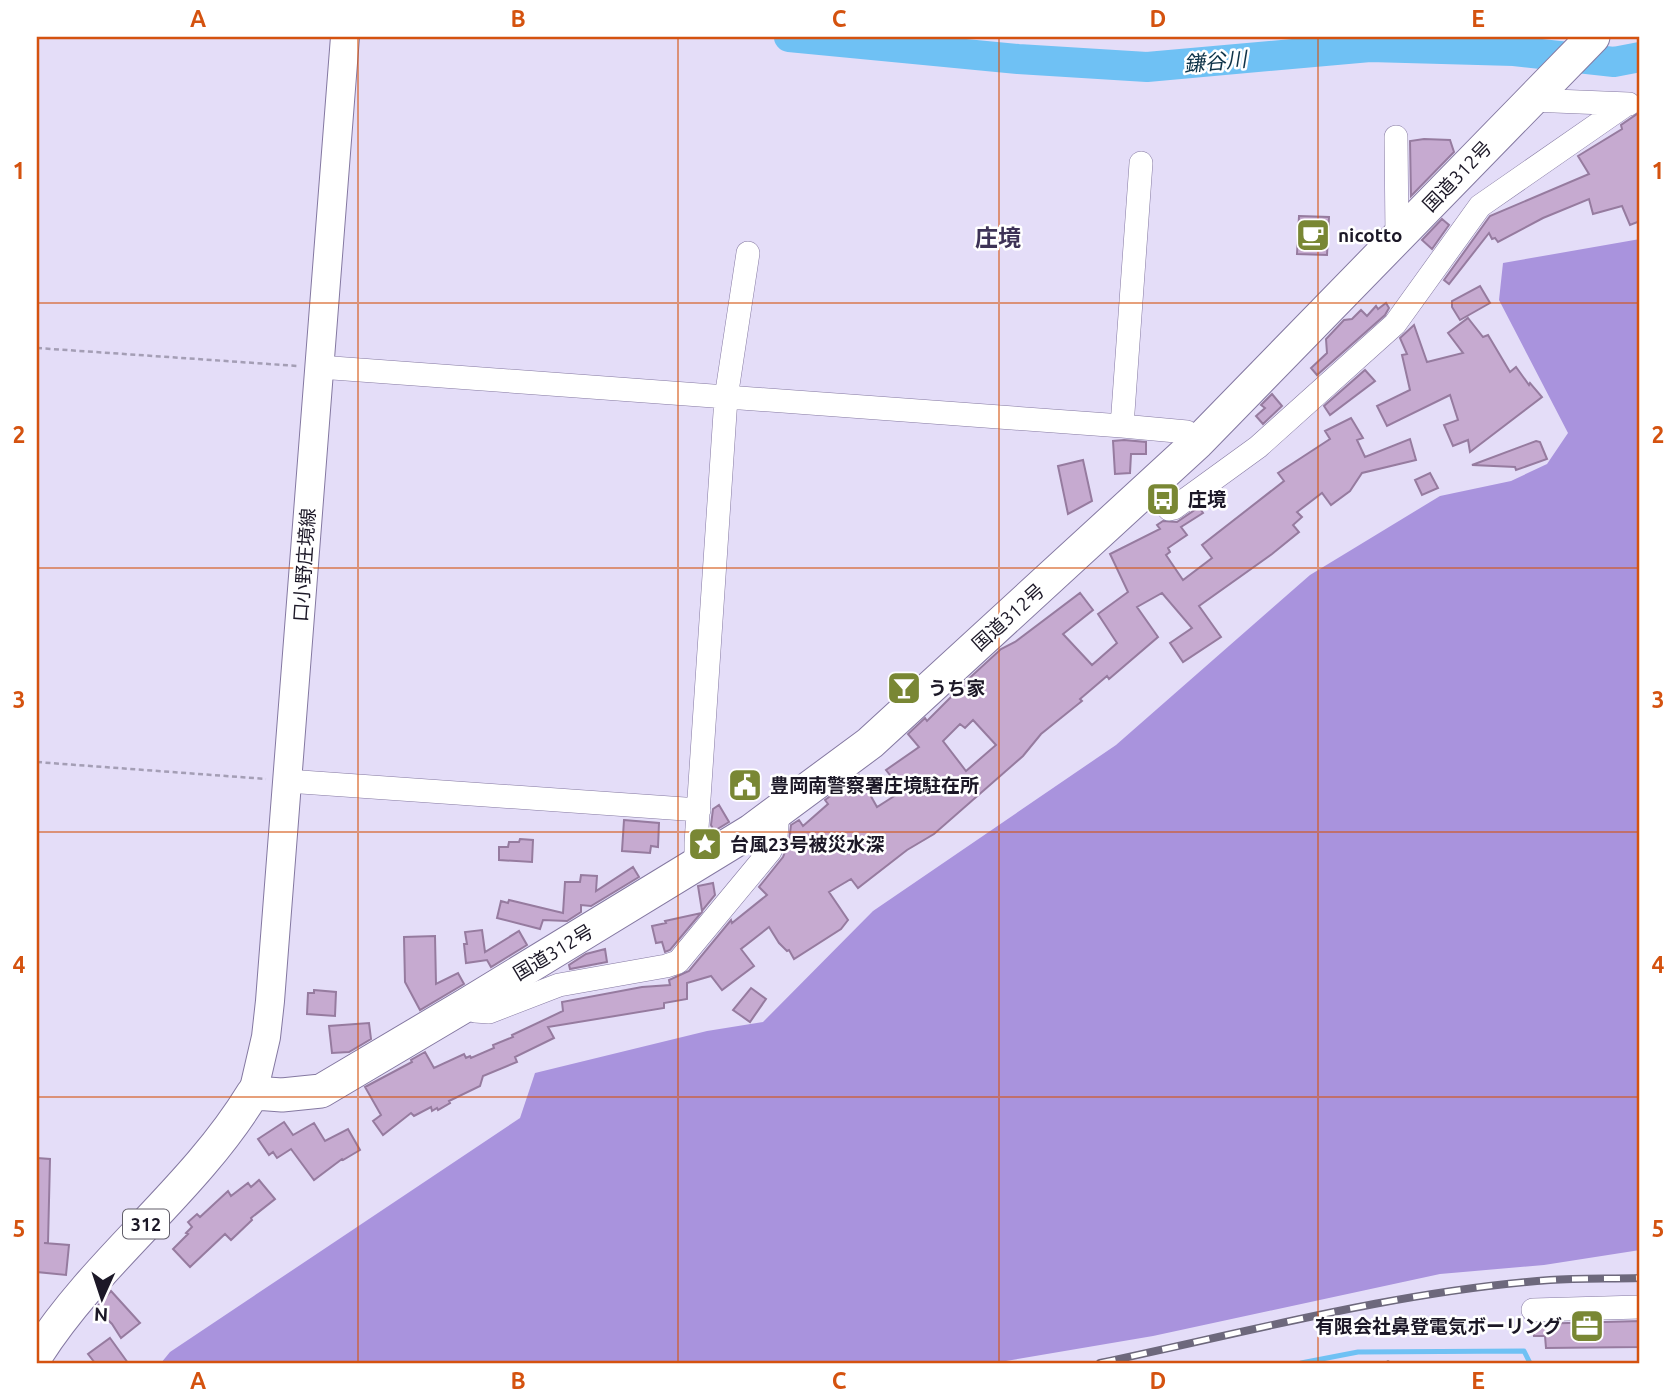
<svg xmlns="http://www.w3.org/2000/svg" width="1677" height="1400" viewBox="0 0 1677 1400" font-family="Ubuntu,'Noto Sans JP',sans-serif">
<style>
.forest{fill:#a993dd}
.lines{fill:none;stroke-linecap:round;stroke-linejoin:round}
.stream{stroke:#6fc1f4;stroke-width:5}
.river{stroke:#6fc1f4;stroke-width:30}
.building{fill:#c6aad0;stroke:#967b9f;stroke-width:2;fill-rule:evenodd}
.minor-casing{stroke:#8478a1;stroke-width:24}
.major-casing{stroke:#8478a1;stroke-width:30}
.highway-casing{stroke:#8478a1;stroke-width:35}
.path{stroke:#a49eb5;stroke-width:2.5;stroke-dasharray:5 3.5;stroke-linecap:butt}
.minor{stroke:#fff;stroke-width:23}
.major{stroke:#fff;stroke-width:28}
.highway{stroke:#fff;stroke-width:33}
.rail-casing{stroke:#6d687c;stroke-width:8}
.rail{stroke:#fff;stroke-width:5;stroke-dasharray:16;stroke-linecap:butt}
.grid{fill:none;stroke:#d4520f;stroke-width:2;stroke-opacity:0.55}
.labels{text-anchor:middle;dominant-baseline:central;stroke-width:5;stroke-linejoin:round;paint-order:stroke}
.shield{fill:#fff;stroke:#605d68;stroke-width:2}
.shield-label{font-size:18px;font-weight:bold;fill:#1c1827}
.street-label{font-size:19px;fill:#1c1827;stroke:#fff}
.poi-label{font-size:19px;font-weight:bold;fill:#1c1827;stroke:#fff;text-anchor:start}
.water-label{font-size:21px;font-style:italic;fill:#0f3449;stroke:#fff}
.quarter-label{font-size:23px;font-weight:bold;fill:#3d3256;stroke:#fff}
.neatline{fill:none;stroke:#d4520f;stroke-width:2.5}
.grid-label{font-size:23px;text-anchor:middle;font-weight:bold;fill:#d4520f}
</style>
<rect width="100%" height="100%" fill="#e4ddf8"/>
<path class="forest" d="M1640 239V1250L1544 1265 1440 1274 1153 1336 994 1363H161L170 1352 520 1118 535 1073 707 1031 763 1022 873 911 1116 745 1310 575 1440 496 1511 481 1547 464 1568 433 1499 300 1503 263Z"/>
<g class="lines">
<path class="stream" d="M1301 1363 1358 1352 1524 1351 1530 1363"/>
<path class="river" d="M789 37 1018 59 1147 67 1370 47 1514 51 1614 62 1640 57"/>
</g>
<path class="building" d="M1640 112V221L1630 225 1622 206 1593 214 1589 199 1543 218 1498 242 1495 238 1492 239 1489 233 1449 284 1444 280 1490 216 1589 174 1578 156 1622 129 1621 125Z
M1424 139 1450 140 1454 152 1411 196 1410 141Z
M1299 216 1329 217 1327 255 1297 254Z
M1442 219 1449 225 1432 249 1422 240Z
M1480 286 1490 303 1460 320 1452 307V301Z
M1386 303 1389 308 1385 315 1317 375 1311 368 1327 353 1326 339 1344 320 1352 319 1361 310 1367 316 1376 306 1378 309Z
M1468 318 1483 337 1488 335 1510 372 1516 367 1529 385 1530 383 1542 397 1470 452 1468 440 1453 446 1444 425 1458 420 1450 395 1387 426 1377 406 1410 390 1402 355 1407 354 1400 338 1414 325 1427 362 1463 353 1448 333Z
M1365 370 1375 381 1330 415 1324 406Z
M1272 394 1282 406 1263 424 1256 416 1265 408 1261 405Z
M1351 418 1363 438 1357 440 1365 457 1410 439 1416 460 1362 473 1350 491 1331 505 1322 493 1297 512 1302 517 1293 525 1299 532 1272 554 1199 606 1221 637 1183 662 1170 643 1192 628 1162 593 1137 607 1158 637 1109 679 1107 676 1080 699 1082 701 1041 734 1023 756 934 834 907 850 858 888 851 879 829 892 848 920 841 929 794 959 789 950 787 951 779 943 769 927 741 949 754 966 722 990 711 976 687 983V999L664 1003V1008L548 1027 554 1038 515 1057 517 1062 483 1076 480 1086 449 1101 450 1103 438 1110 437 1108 432 1111 431 1107 414 1116 411 1113 383 1135 373 1121 381 1115 365 1087 412 1062 411 1060 425 1052 434 1068 464 1054 466 1058 470 1056 471 1058 494 1048 493 1045 513 1037 512 1035 563 1011 562 1002 642 987 670 985 669 980 689 971 731 920 732 923 767 895 759 887 783 857 789 842 791 825 799 820 803 826 828 804 825 800 859 775 877 807 899 793 894 785 897 784 886 770 919 747 908 734 925 718 927 721 952 696 951 695 1001 649 1015 642 1080 593 1093 610 1063 634 1092 665 1117 643 1098 614 1128 592 1110 554 1160 529 1157 525 1163 521 1177 522 1199 507 1203 513 1181 527 1187 535 1168 548 1170 552 1166 555 1183 580 1212 558 1202 545 1284 481 1278 473 1330 439 1325 431ZM973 720 996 745 966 771 943 741 960 724 965 728Z
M1124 440 1146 442V454H1131L1130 473 1115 474 1113 441Z
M1536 441 1540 442 1547 459 1516 470 1515 467 1472 465Z
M1083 460 1092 501 1068 514 1058 466Z
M1430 473 1438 488 1422 495 1415 480Z
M719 805 729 822 714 831 711 825 713 809Z
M624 820 659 823 658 847 651 846 650 853 622 851Z
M520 839 533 840 532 862 499 860V847H508L509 842H519Z
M633 867 639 877 591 906 581 905V912L567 921 543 920 540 929 497 918 501 901 508 903 509 900 563 913 565 882H580L581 875 597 876 596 891Z
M713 883 715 895 702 911 698 886Z
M701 913 670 950 665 952 662 942 656 943 652 926 666 923 665 921Z
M482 930 485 952 519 931 527 945 491 967 487 960 466 963 464 944H467L465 932Z
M435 936 436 984 458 973 464 984 420 1010 405 982 404 937Z
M605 949 607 962 570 969 569 965 586 954Z
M751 988 766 999 750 1022 733 1010Z
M314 990 336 992 335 1016 307 1014 308 993H314Z
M369 1023 371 1039 349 1052 332 1053 329 1026Z
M284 1122 293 1135 314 1123 325 1141 348 1129 360 1150 343 1160 342 1159 314 1180 291 1149 277 1158 273 1152 269 1155 258 1139Z
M37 1158 50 1159 48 1243H44L69 1245 66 1275 37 1272Z
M259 1180 275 1199 251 1218 252 1220 231 1240 225 1234 190 1267 173 1249 188 1234 186 1233 192 1227 188 1222 197 1214 200 1217 228 1191 231 1196 248 1183 251 1187Z
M111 1291 140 1323 121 1338 112 1324 96 1308Z
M1640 1321V1347L1546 1348 1545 1336H1534L1533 1324Z
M110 1338 128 1363H95L88 1354Z"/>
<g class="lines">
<g class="minor-casing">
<path id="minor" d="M1530 100 1629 104
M1396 137 1397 237
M319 367 1122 426 1187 432 1198 442
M1122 426 1141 163
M1150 487 1169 509 1174 508 1258 447 1395 324 1480 206 1627 104
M287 781 699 810
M701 861 696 855V843L726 398 748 253
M466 1005 475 1011 489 1012 559 985 666 966 678 962 770 851 776 837 778 811
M1533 1310 1640 1307"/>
</g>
<g class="major-casing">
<path id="major" d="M253 1093 266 1037 270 1001 345 37"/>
</g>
<g class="highway-casing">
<path id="highway" d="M37 1354C98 1259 194 1190 253 1093L282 1095 321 1091 466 1005 751 831 870 743 1198 442 1593 37"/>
</g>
<path class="path" d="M37 348 298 366
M37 762 266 779
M1388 1363V1360"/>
<use href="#minor" class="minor"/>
<use href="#major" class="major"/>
<use href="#highway" class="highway"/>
<g class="rail-casing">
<path id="rail" d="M1100 1363C1247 1332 1399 1291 1550 1280 1580 1278 1610 1279 1640 1278"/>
</g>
<use href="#rail" class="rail"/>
</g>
<path class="grid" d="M358 37V1363M678 37V1363M999 37V1363M1318 37V1363M37 303H1640M37 568H1640M37 832H1640M37 1097H1640"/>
<defs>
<g id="cafe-square" transform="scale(1.75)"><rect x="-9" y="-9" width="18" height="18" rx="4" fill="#798734" stroke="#fff"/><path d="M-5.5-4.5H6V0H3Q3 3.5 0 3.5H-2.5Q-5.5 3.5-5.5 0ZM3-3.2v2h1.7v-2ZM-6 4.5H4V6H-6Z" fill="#fff"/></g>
<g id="bus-square" transform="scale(1.75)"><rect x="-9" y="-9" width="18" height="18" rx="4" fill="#798734" stroke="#fff"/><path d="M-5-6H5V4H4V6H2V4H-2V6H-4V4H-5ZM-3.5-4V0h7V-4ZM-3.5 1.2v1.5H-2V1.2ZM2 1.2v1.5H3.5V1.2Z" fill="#fff"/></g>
<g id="bar-square" transform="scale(1.75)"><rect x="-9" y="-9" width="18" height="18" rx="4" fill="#798734" stroke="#fff"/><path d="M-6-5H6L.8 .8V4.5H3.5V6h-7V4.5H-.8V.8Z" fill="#fff"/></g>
<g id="civic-square" transform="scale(1.75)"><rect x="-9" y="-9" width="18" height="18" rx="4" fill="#798734" stroke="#fff"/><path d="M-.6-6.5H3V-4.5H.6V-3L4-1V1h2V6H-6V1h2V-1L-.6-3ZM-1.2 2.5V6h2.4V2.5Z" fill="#fff"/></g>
<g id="sight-square" transform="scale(1.75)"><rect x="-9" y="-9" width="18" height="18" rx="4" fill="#798734" stroke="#fff"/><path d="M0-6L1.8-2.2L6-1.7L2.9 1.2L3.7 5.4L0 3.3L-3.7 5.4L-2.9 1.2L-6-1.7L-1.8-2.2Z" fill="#fff"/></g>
<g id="office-square" transform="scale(1.75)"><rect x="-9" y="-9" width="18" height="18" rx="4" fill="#798734" stroke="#fff"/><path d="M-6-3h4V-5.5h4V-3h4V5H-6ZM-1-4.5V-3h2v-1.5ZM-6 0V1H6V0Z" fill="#fff"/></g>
</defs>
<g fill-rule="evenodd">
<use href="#cafe-square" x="1313" y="235"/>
<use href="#bus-square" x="1163" y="499"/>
<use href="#bar-square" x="904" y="688"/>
<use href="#civic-square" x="745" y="785"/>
<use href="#sight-square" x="705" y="844"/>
<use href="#office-square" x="1587" y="1326"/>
</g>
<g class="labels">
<rect class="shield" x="123" y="1209.5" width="46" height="29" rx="5"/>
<g class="shield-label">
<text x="146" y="1224">312</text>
</g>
<g class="street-label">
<text transform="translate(1457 176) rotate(-46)">国道312号</text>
<text transform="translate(304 565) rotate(-86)">口小野庄境線</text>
<text transform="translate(1008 617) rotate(-42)">国道312号</text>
<text transform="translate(553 952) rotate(-31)">国道312号</text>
</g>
<g class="poi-label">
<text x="1338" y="235">nicotto</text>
<text x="1188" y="499">庄境</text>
<text x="928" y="688">うち家</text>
<text x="770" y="785">豊岡南警察署庄境駐在所</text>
<text x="730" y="844">台風23号被災水深</text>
<text x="1562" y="1326" text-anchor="end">有限会社鼻登電気ボーリング</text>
</g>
<g class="water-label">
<text transform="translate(1215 61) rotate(-5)">鎌谷川</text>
</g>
<g class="quarter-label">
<text x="998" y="237">庄境</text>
</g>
</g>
<rect width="1677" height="1400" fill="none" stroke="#ffffff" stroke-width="77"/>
<g transform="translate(102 1298) rotate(183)" stroke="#ffffff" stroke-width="5" paint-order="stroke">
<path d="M0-5L12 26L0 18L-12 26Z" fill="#1c1827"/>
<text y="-10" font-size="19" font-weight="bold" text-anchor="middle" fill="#1c1827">N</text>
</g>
<rect x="38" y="38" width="1600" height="1324" class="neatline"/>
<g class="grid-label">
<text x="198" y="27">A</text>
<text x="518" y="27">B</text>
<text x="839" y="27">C</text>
<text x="1158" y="27">D</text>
<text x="1478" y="27">E</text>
<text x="19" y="179">1</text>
<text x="1658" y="179">1</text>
<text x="19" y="443">2</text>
<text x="1658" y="443">2</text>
<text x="19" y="708">3</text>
<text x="1658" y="708">3</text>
<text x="19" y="973">4</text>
<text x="1658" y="973">4</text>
<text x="19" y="1237">5</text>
<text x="1658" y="1237">5</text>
<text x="198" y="1389">A</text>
<text x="518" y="1389">B</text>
<text x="839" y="1389">C</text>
<text x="1158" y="1389">D</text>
<text x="1478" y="1389">E</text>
</g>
</svg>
